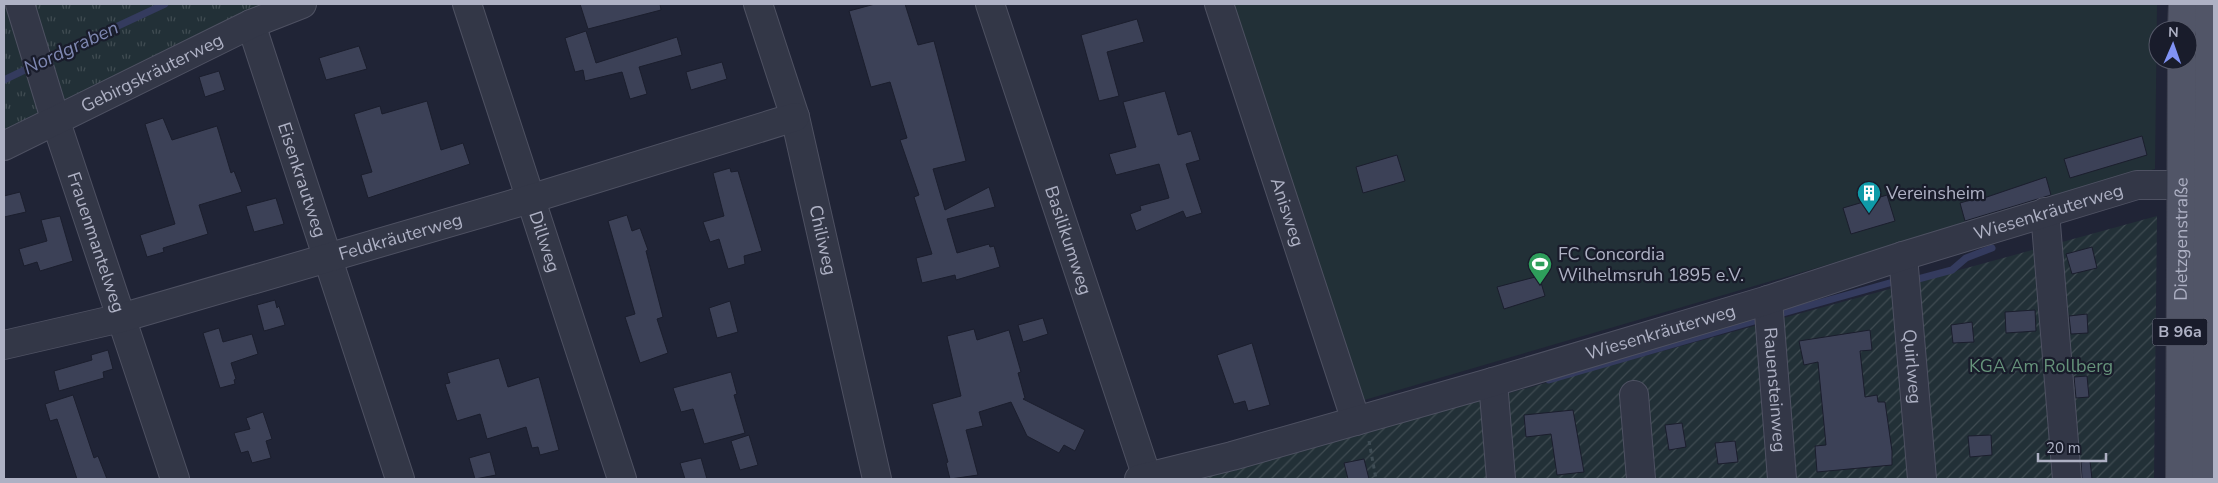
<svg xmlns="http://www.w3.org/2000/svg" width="2218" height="483" viewBox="0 0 2218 483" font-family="'Nunito Sans',sans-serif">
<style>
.grass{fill:url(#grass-tufts)}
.park{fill:#223037}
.garden{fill:url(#garden-furrows)}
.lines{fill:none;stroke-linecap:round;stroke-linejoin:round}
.stream{stroke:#343b5e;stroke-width:7}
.building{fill:#3c4157;stroke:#1b1e2d}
.minor-casing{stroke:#4e5162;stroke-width:30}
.major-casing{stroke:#3d4050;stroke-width:30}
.path{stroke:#3f4d55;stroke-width:3;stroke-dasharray:4 4;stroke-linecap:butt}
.minor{stroke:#333747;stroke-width:28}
.major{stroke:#515567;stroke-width:28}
.labels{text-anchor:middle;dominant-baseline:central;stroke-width:4.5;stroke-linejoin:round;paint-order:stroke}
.shield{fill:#191c2b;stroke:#818496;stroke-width:1}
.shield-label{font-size:16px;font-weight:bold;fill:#aeb1c4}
.street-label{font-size:18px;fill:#aeb1c4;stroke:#191c2b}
.poi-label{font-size:18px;fill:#aeb1c4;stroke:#191c2b;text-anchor:start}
.park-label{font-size:18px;fill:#66937b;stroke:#191c2b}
.water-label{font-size:19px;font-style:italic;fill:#7e87b1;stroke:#191c2b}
</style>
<defs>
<pattern id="grass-tufts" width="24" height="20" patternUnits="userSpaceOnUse" patternTransform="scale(1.25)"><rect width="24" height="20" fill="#223037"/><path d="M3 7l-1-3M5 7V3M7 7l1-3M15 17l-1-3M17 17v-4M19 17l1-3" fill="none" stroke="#404c52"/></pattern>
<pattern id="garden-furrows" width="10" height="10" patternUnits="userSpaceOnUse" patternTransform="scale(1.25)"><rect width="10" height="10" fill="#223037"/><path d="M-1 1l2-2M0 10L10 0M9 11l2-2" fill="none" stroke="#404c52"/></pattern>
</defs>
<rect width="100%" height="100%" fill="#202436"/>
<path class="grass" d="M4 4H302L4 146Z"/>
<path class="park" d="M1230 4H2157L2155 169 1361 401Z"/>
<path class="garden" d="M2157 216 2154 479H1194Z"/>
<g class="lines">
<path class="stream" d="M43 61 165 4
M4 80 33 66
M1918 279 1952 270 1966 258 1992 248
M1776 315 1900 280
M1549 380 1765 318"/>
</g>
<path class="building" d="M580 4H660L661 10 588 29Z
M875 4H905L918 45 934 41 966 161 933 169 945 210 989 187 995 207 947 219 957 253 989 244 990 247 994 246 1000 267 956 280 955 275 922 283 916 258 932 254 914 197 919 195 900 140 907 138 890 82 871 87 849 11Z
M1137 19 1144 42 1107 52 1119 96 1099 101 1081 35Z
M586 31 596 63 677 37 682 55 639 67 647 94 630 99 622 72 585 81 583 70 575 72 565 38Z
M359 46 367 69 326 80 319 58Z
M722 62 727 79 691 90 686 72Z
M219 71 225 90 205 97 199 77Z
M1165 91 1178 135 1191 131 1200 160 1186 164 1202 213 1186 218 1183 211 1136 231 1130 214 1141 210 1140 206 1169 198 1159 164 1116 175 1109 154 1136 147 1123 102Z
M427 101 441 150 463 143 470 164 368 198 361 175 372 172 354 114 380 106 382 114Z
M163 118 172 140 217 126 231 173 234 171 242 192 199 205 208 234 163 248 164 252 147 257 140 235 175 224 145 124Z
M2142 136 2147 155 2070 178 2064 159Z
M1397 155 1405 181 1363 193 1356 167Z
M730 168 731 172 738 171 762 251 744 256 745 264 728 269 719 239 710 242 703 222 724 216 713 173Z
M2046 177 2051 195 1965 221 1960 203 1977 198 1978 200Z
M20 192 26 212 4 217V196Z
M1887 195 1895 221 1851 234 1843 208Z
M276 198 284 224 254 232 246 206Z
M627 215 632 231 640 228 648 250 646 251 663 317 657 319 668 353 640 363 625 317 635 314 608 221Z
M60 216 73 261 40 271 37 262 24 266 19 249 47 241 41 220Z
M2092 247 2097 268 2072 274 2066 254Z
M1539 276 1545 296 1504 309 1497 287Z
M275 300 277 308 279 306 285 325 264 331 257 305Z
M730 301 738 332 717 338 709 308Z
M2035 310 2036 331 2006 333 2005 312Z
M2087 314 2088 333 2071 334 2069 316Z
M1043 318 1048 334 1023 342 1018 325Z
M1972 322 1974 342 1953 343 1951 325Z
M219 328 223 342 252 334 258 354 231 363 236 379 234 380 235 384 220 388 203 333Z
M974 329 977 340 1009 330 1021 372 1018 373 1025 398 1023 399 1085 430 1075 451 1064 445 1059 453 1027 436 1011 402 979 412 983 426 966 430 978 475 950 479 946 463 948 462 932 404 961 396 947 336Z
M1870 330 1872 350 1860 351 1865 397 1877 395 1878 402H1885L1892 451V465L1817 472 1815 446 1826 445 1818 362 1804 365 1799 341Z
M1252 343 1270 405 1248 411 1245 401 1234 404 1217 355Z
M108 350 113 369 103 372 104 378 59 391 54 371 92 360 91 355Z
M499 358 508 387 539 377 559 450 540 455 538 447 532 448 526 427 487 439 480 414 457 421 445 384 450 383 447 373Z
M731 372 737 394 734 395 745 433 704 444 693 409 681 412 673 388Z
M2087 376 2089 397 2076 398 2074 377Z
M73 395 94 458 98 456 107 479H77L57 419 50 421 45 404Z
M1573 410 1584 472 1557 475 1551 434 1526 437 1524 415Z
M263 412 272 439 266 441 271 458 252 463 248 451 241 453 234 433 250 429 246 418Z
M1682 423 1686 447 1669 450 1665 425Z
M749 435 758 465 740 470 731 441Z
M1991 435 1992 455 1970 457 1968 436Z
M1735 441 1738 462 1718 464 1715 443Z
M490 452 496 475 475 479 469 458Z
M701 458 707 479H685L680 463Z
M1364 459 1369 479H1348L1344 463Z
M2090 461 2092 479H2082L2081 462Z"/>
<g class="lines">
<g class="minor-casing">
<g id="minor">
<path id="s1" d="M20 4 56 122 175 479"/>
<path id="s2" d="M467 4 622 479"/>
<path id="s3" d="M758 4 795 117 877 479"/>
<path id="s4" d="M990 4 1147 477"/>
<path id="s5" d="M1219 4 1356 421"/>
<path id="s6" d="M251 24 400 479"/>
<path id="s7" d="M4 146 251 24 302 4"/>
<path d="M2045 212 2067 479"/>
<path id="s8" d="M1903 256 1922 479"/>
<path id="s9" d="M1768 300 1782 479"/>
<path id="s10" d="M4 345 121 318 530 199 795 117"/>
<path d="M1493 382 1501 479"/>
<path d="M1634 395 1641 479"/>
<path id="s11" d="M1139 479 1232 456 1493 382 1768 300 1903 256 2137 185H2180"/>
</g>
</g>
<g class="major-casing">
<g id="major">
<path d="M2182 30 2183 4"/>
<path id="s12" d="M2180 479 2182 60"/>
<path d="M2206 479 2210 4"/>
</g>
</g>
<path class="path" d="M1369 441 1376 479"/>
<use href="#minor" class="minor"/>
<use href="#major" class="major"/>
</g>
<defs>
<g id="building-pin" transform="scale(1.25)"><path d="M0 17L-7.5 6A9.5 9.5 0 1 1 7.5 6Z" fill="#0f9aa8" stroke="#191c2b"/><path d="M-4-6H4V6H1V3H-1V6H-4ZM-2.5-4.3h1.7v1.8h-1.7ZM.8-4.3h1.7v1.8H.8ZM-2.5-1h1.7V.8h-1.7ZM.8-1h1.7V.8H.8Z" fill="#fff"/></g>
<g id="stadium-pin" transform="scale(1.25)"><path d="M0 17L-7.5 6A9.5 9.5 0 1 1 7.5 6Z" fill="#2e9e5b" stroke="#191c2b"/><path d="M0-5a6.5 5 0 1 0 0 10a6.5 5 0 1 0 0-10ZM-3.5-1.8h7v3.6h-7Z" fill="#fff"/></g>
</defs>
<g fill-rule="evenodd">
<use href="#building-pin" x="1869" y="193"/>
<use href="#stadium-pin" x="1540" y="264"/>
</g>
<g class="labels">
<rect class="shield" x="2152.5" y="318.5" width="55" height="27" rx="4"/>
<g class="shield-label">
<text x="2180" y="332">B 96a</text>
</g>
<g class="street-label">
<text stroke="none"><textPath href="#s7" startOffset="165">Gebirgskräuterweg</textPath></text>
<text stroke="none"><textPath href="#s6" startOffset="164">Eisenkrautweg</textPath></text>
<text stroke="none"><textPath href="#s5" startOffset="219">Anisweg</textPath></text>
<text stroke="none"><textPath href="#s11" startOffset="948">Wiesenkräuterweg</textPath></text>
<text stroke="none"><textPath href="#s10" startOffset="411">Feldkräuterweg</textPath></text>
<text stroke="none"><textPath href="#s3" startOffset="245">Chiliweg</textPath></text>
<text stroke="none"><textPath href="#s12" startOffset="240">Dietzgenstraße</textPath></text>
<text stroke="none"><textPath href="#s4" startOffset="249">Basilikumweg</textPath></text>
<text stroke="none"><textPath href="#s1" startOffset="250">Frauenmantelweg</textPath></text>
<text stroke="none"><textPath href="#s2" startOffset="250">Dillweg</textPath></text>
<text stroke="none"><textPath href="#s11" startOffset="542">Wiesenkräuterweg</textPath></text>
<text stroke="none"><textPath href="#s8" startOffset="111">Quirlweg</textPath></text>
<text stroke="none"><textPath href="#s9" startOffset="90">Rauensteinweg</textPath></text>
</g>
<g class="poi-label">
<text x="1886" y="193">Vereinsheim</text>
<text x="1558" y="254">FC Concordia<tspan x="1558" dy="21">Wilhelmsruh 1895 e.V.</tspan></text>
</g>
<g class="park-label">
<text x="2041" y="366">KGA Am Rollberg</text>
</g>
<g class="water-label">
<text transform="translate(71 48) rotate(-25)">Nordgraben</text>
</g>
</g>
<rect width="2218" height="483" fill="none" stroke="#aeb1c4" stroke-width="10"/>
<g transform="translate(2173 45) rotate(2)"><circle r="24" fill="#191c2b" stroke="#555868"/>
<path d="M0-4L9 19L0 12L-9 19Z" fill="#8193f5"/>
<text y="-8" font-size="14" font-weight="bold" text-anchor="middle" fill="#aeb1c4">N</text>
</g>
<path d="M2038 453v8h68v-8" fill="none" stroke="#aeb1c4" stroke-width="2.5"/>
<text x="2046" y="453" font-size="15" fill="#aeb1c4" stroke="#191c2b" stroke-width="4" paint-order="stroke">20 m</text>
</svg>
